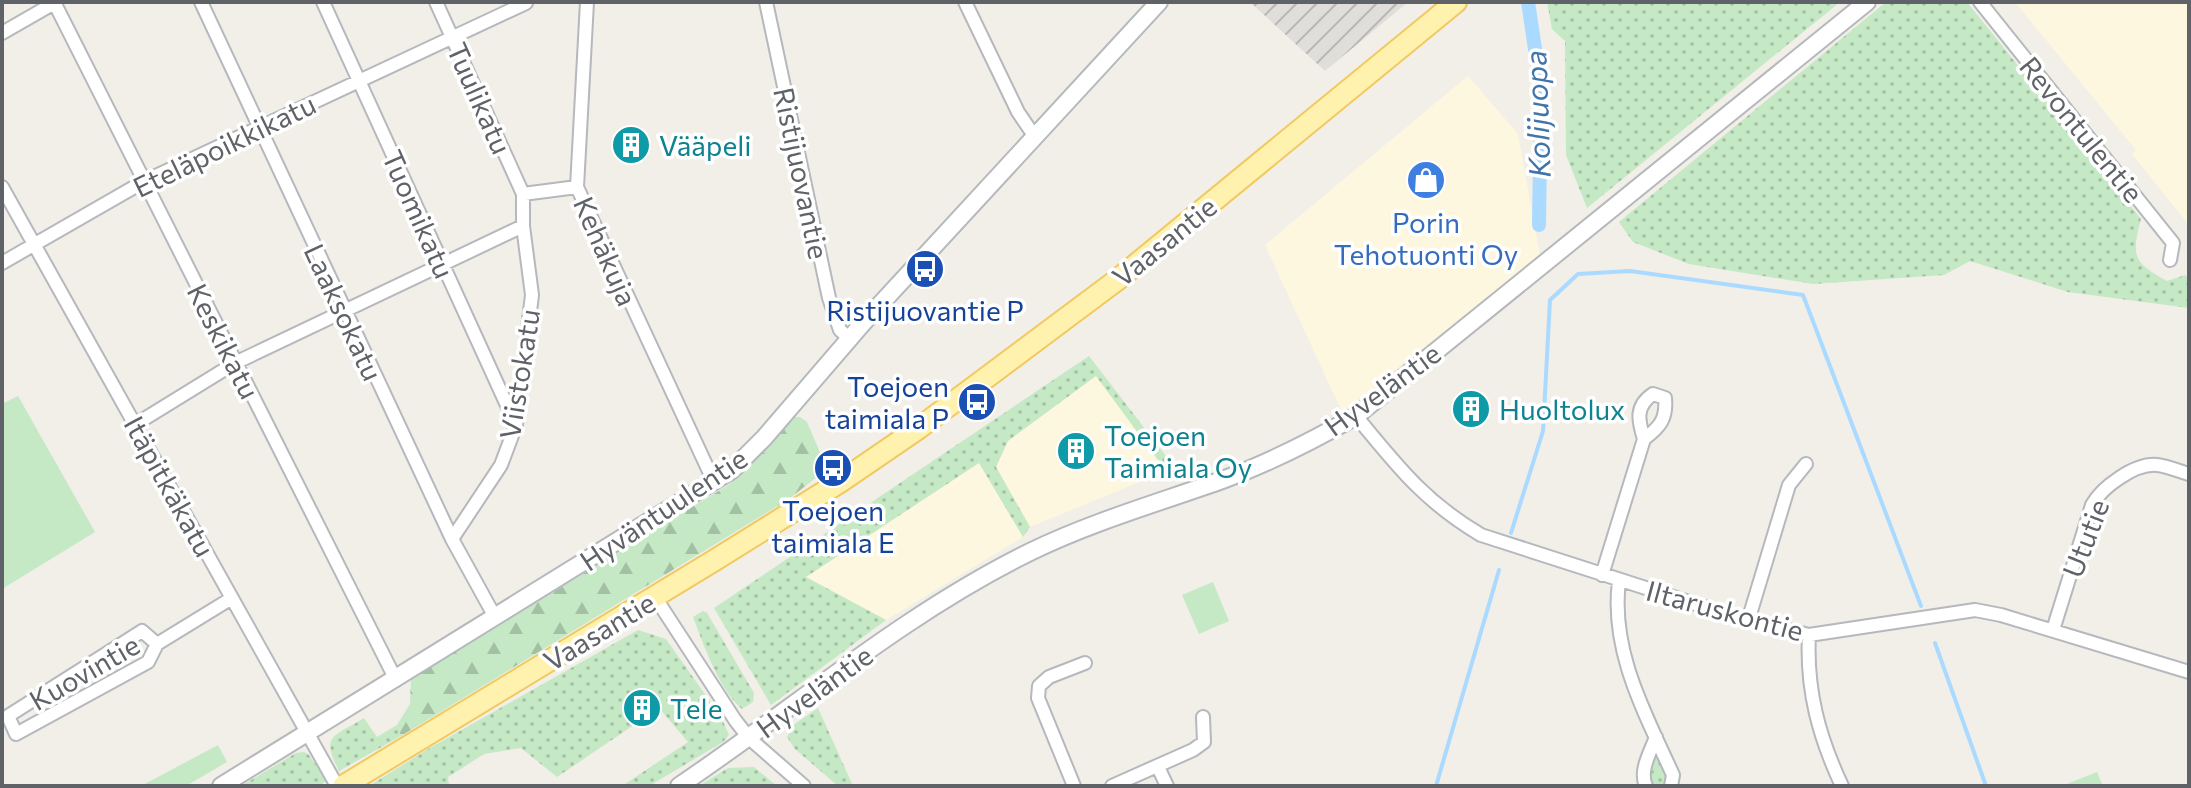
<svg xmlns="http://www.w3.org/2000/svg" width="2191" height="788" viewBox="0 0 2191 788" font-family="Commissioner,sans-serif">
<style>
.commercial{fill:#fef7e0}
.industrial{fill:url(#industrial-furrows)}
.grass{fill:url(#grass-dots)}
.forest{fill:url(#forest-firs)}
.park{fill:#c5e8c5}
.lines{fill:none;stroke-linecap:round;stroke-linejoin:round}
.stream{stroke:#aadaff;stroke-width:4}
.canal{stroke:#aadaff;stroke-width:14}
.minor-casing{stroke:#b5b8bc;stroke-width:16}
.tertiary-casing{stroke:#b5b8bc;stroke-width:20}
.primary-casing{stroke:#f2c960;stroke-width:24}
.minor{stroke:#fff;stroke-width:12}
.tertiary{stroke:#fff;stroke-width:16}
.primary{stroke:#fff2af;stroke-width:20}
.labels{text-anchor:middle;dominant-baseline:central;stroke-width:7;stroke-linejoin:round;paint-order:stroke}
.street-label{font-size:28px;fill:#5f6368;stroke:#fff}
.culture-label{font-size:28px;fill:#0d838f;stroke:#fff;text-anchor:start}
.shop-label{font-size:28px;fill:#366cbe;stroke:#fff}
.transit-label{font-size:28px;fill:#164399;stroke:#fff}
.water-label{font-size:30px;font-style:italic;fill:#4174aa;stroke:#fff}
</style>
<defs>
<pattern id="industrial-furrows" width="10" height="10" patternUnits="userSpaceOnUse" patternTransform="scale(2)"><rect width="10" height="10" fill="#e0deda"/><path d="M-1 1l2-2M0 10L10 0M9 11l2-2" fill="none" stroke="#b9b8b5"/></pattern>
<pattern id="grass-dots" width="8" height="8" patternUnits="userSpaceOnUse" patternTransform="scale(2)"><rect width="8" height="8" fill="#c5e8c5"/><path d="M2 2h.1M6 6h.1" fill="none" stroke="#a3c0a4" stroke-width="1.8" stroke-linecap="round"/></pattern>
<pattern id="forest-firs" width="22" height="20" patternUnits="userSpaceOnUse" patternTransform="scale(2)"><rect width="22" height="20" fill="#c5e8c5"/><path d="M5 1l3.5 6h-7zM16 11l3.5 6h-7z" fill="#a3c0a4"/></pattern>
</defs>
<rect width="100%" height="100%" fill="#f1efe8"/>
<path class="commercial" d="M2015 2H2189V225L2132 154 2136 150Z
M1468 76 1518 134 1540 256 1342 412 1265 245Z
M1096 375 1166 471 1030 527 996 467 1007 441Z
M979 462 1023 537 886 620 805 577Z"/>
<path class="industrial" d="M1250 2H1408L1325 71Z"/>
<path class="grass" d="M1547 2H1840L1587 208 1566 155 1565 41 1552 29Z
M1886 2H1967L2141 219C2131 257 2133 262 2167 281L2185 275 2189 279V308L2068 292 1970 261 1944 275 1813 284 1689 264 1633 242 1619 222Z
M1089 356 1172 464 1166 471 1096 376 1008 441 996 467 1030 527 1023 537 979 463 806 577 886 620 771 705 714 608Z
M703 611 707 613 754 693 753 702 742 709C719 689 704 646 693 617Z
M638 630 666 639 721 717 729 735 723 742 649 786H622L688 742 659 708 557 777 521 748 484 754 448 777 449 786H369L428 749Z
M818 708 853 786H838L795 749 787 737 793 725Z
M364 718 377 737 397 725 401 736 339 771C320 734 334 737 364 718Z
M304 752 309 755 327 781 318 786H241L296 753Z
M1654 754H1659L1668 779 1663 786H1655L1648 782 1646 775Z
M754 767 777 786H699L728 768Z"/>
<path class="forest" d="M794 417H800L807 422 827 469 789 499 401 736 397 725 410 704 411 679 730 484Z"/>
<path class="park" d="M18 396 95 532 2 589V404Z
M1213 582 1229 621 1199 634 1182 595Z
M218 745 227 762 186 786H141Z
M2097 772 2103 786H2062Z"/>
<g class="lines">
<path class="stream" d="M1511 533 1543 431 1550 300 1578 274 1630 271 1803 295 1921 606
M1935 643 1986 786
M1436 786 1499 570"/>
<path class="canal" d="M1528 2 1541 89 1539 225"/>
<g class="minor-casing">
<path id="minor" d="M54 2 396 680
M201 2 452 539 495 617
M323 2 516 425
M436 2 523 194V226L532 295 516 425 501 465 452 539
M587 2 577 187 714 482
M766 2 829 298 840 330 850 339
M965 2 1018 112 1035 137
M1980 2 2173 243 2170 260
M2 33 56 2
M2 187 337 786
M523 194 577 187
M2 263 143 182 526 3
M1356 416C1397 466 1425 502 1481 535L1736 617 1809 635 1975 610 2001 615 2189 672
M136 424 235 363 523 226
M1602 575 1644 439C1638 420 1635 406 1653 394L1665 398C1667 419 1660 427 1644 439
M1619 581C1610 651 1645 713 1673 775L1671 786
M655 597 735 720 749 738 804 786
M1748 621 1789 485 1806 464
M2053 630 2092 505C2102 487 2135 463 2157 465 2167 466 2179 471 2189 474
M1809 635C1806 690 1819 737 1842 786
M157 644 142 631 8 716 16 734 148 662 157 644 232 598
M1158 767 1167 786
M1074 786 1038 698 1039 686 1049 677 1085 663
M1112 786 1193 750 1204 742 1203 717
M1646 786C1639 771 1650 753 1656 737"/>
</g>
<g class="tertiary-casing">
<path id="tertiary" d="M221 786 732 470 764 438 863 323 1159 2
M679 786C796 707 905 613 1032 551 1094 521 1161 502 1225 479 1271 462 1314 440 1356 416L1867 2"/>
</g>
<g class="primary-casing">
<path id="primary" d="M343 786 715 560 840 482 919 428 1117 280 1456 2"/>
</g>
<use href="#minor" class="minor"/>
<use href="#tertiary" class="tertiary"/>
<use href="#primary" class="primary"/>
</g>
<defs>
<g id="building-disc" transform="scale(2)"><circle r="9.5" fill="#0f9aa8" stroke="#fff"/><path d="M-4-6H4V6H1V3H-1V6H-4ZM-2.5-4.3h1.7v1.8h-1.7ZM.8-4.3h1.7v1.8H.8ZM-2.5-1h1.7V.8h-1.7ZM.8-1h1.7V.8H.8Z" fill="#fff"/></g>
<g id="shop-disc" transform="scale(2)"><circle r="9.5" fill="#3f7fe0" stroke="#fff"/><path d="M-5-2.5h2.3a2.7 3.5 0 0 1 5.4 0H5L5.5 6h-11ZM-1.5-2.5h3a1.5 2.3 0 0 0-3 0Z" fill="#fff"/></g>
<g id="bus-disc" transform="scale(2)"><circle r="9.5" fill="#1a4fb4" stroke="#fff"/><path d="M-5-6H5V4H4V6H2V4H-2V6H-4V4H-5ZM-3.5-4V0h7V-4ZM-3.5 1.2v1.5H-2V1.2ZM2 1.2v1.5H3.5V1.2Z" fill="#fff"/></g>
</defs>
<g fill-rule="evenodd">
<use href="#building-disc" x="631" y="145"/>
<use href="#shop-disc" x="1426" y="180"/>
<use href="#bus-disc" x="925" y="269"/>
<use href="#bus-disc" x="977" y="402"/>
<use href="#building-disc" x="1471" y="409"/>
<use href="#building-disc" x="1076" y="451"/>
<use href="#bus-disc" x="833" y="468"/>
<use href="#building-disc" x="642" y="708"/>
</g>
<g class="labels">
<g class="street-label">
<text transform="translate(480 98) rotate(66)">Tuulikatu</text>
<text transform="translate(2082 129) rotate(51)">Revontulentie</text>
<text transform="translate(224 145) rotate(-26)">Eteläpoikkikatu</text>
<text transform="translate(802 173) rotate(78)">Ristijuovantie</text>
<text transform="translate(419 214) rotate(66)">Tuomikatu</text>
<text transform="translate(1164 241) rotate(-39)">Vaasantie</text>
<text transform="translate(606 251) rotate(66)">Kehäkuja</text>
<text transform="translate(344 312) rotate(65)">Laaksokatu</text>
<text transform="translate(224 341) rotate(63)">Keskikatu</text>
<text transform="translate(519 374) rotate(-81)">Viistokatu</text>
<text transform="translate(1382 389) rotate(-36)">Hyveläntie</text>
<text transform="translate(170 486) rotate(61)">Itäpitkäkatu</text>
<text transform="translate(663 509) rotate(-34)">Hyväntuulentie</text>
<text transform="translate(2085 538) rotate(-69)">Ututie</text>
<text transform="translate(1725 610) rotate(15)">Iltaruskontie</text>
<text transform="translate(599 631) rotate(-31)">Vaasantie</text>
<text transform="translate(84 672) rotate(-30)">Kuovintie</text>
<text transform="translate(814 691) rotate(-36)">Hyveläntie</text>
</g>
<g class="culture-label">
<text x="659" y="145">Vääpeli</text>
<text x="1499" y="409">Huoltolux</text>
<text x="1104" y="435">Toejoen<tspan x="1104" dy="32">Taimiala Oy</tspan></text>
<text x="670" y="708">Tele</text>
</g>
<g class="shop-label">
<text x="1426" y="222">Porin<tspan x="1426" dy="32">Tehotuonti Oy</tspan></text>
</g>
<g class="transit-label">
<text x="925" y="310">Ristijuovantie P</text>
<text x="949" y="386" text-anchor="end">Toejoen<tspan x="949" dy="32">taimiala P</tspan></text>
<text x="833" y="510">Toejoen<tspan x="833" dy="32">taimiala E</tspan></text>
</g>
<g class="water-label">
<text transform="translate(1536 114) rotate(-92)">Kolijuopa</text>
</g>
</g>
<rect width="2191" height="788" fill="none" stroke="#5f6368" stroke-width="8"/>
</svg>
